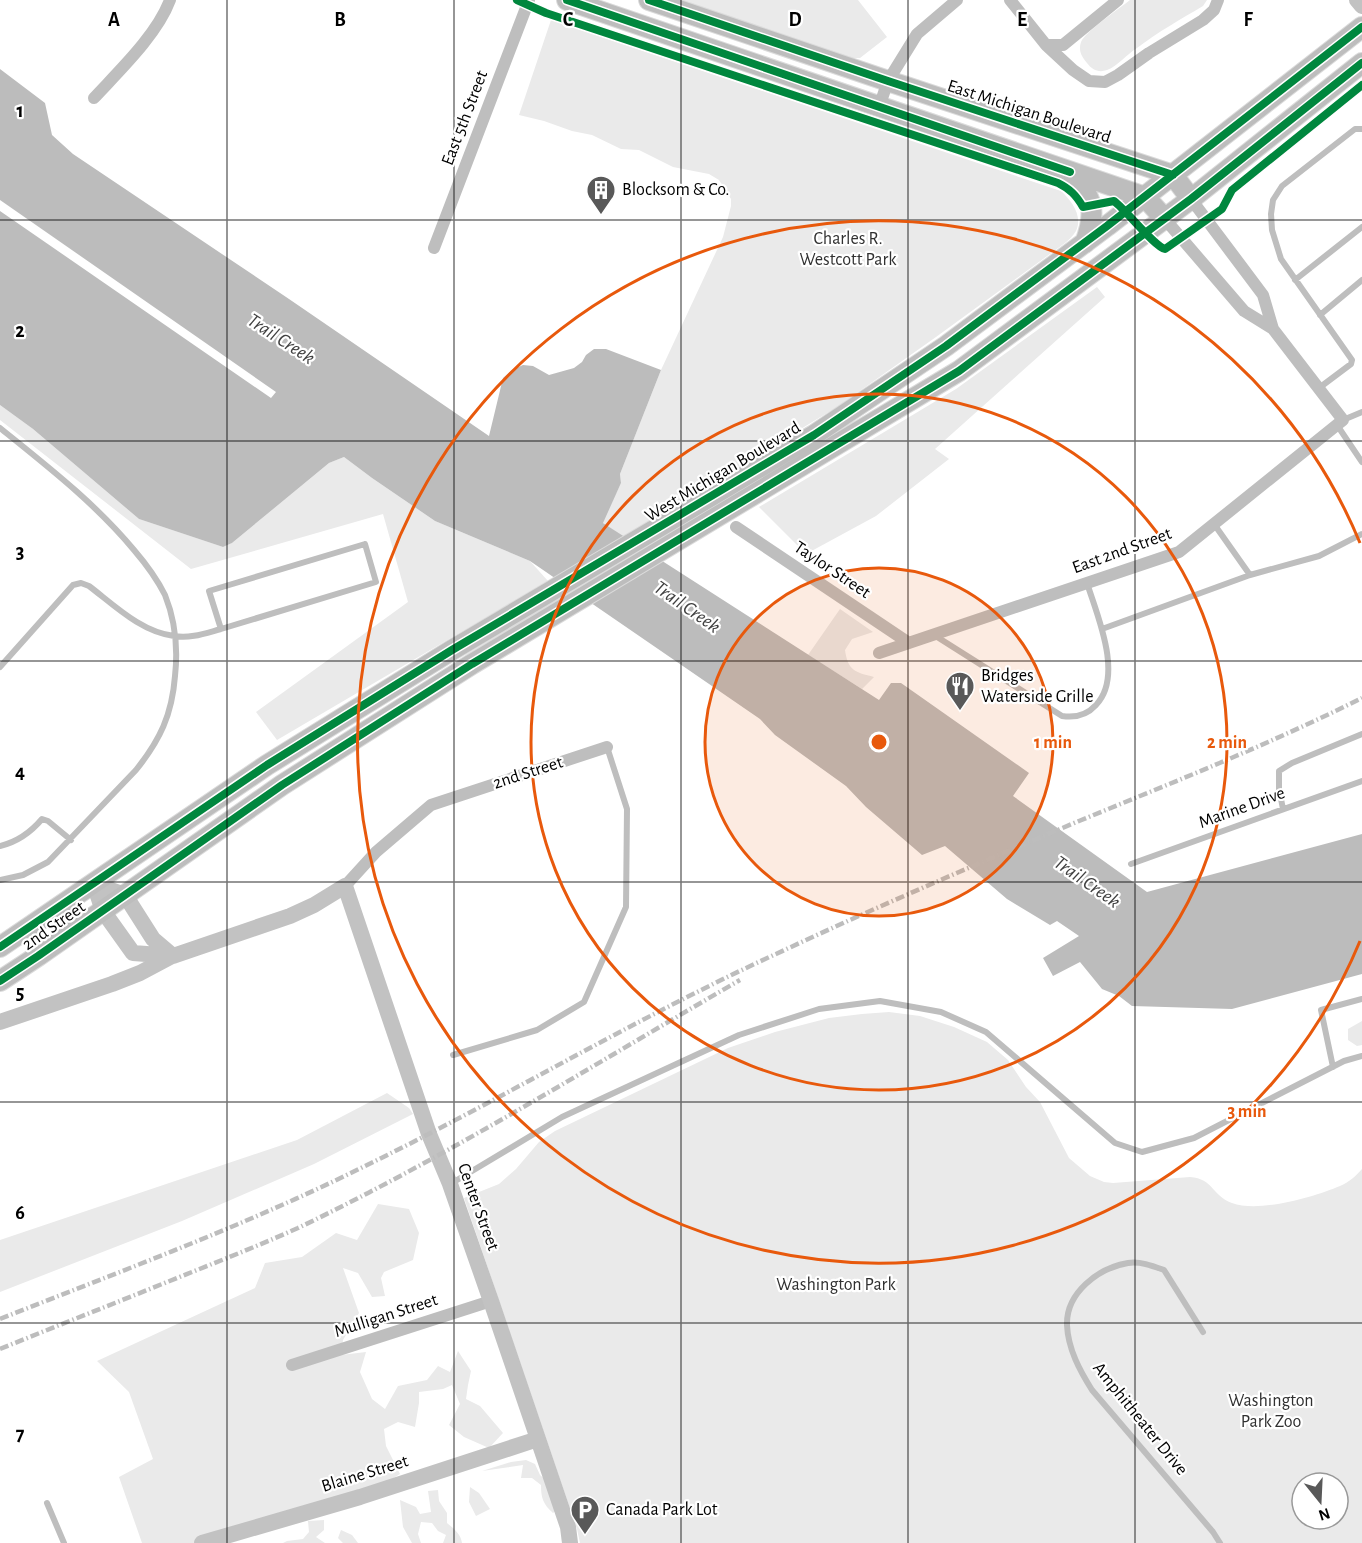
<svg xmlns="http://www.w3.org/2000/svg" width="1362" height="1543" viewBox="0 0 1362 1543" font-family="'Alegreya Sans',sans-serif">
<style>
.green{fill:#eaeaea;fill-rule:evenodd}
.water{fill:#bcbcbc}
.lines{fill:none;stroke-linecap:round;stroke-linejoin:round}
.primary-casing{stroke:#dbdbdb;stroke-width:22}
.lane{stroke:#bebebe;stroke-width:6}
.street{stroke:#bebebe;stroke-width:12}
.secondary{stroke:#c2c2c2;stroke-width:16}
.primary{stroke:#bdbdbd;stroke-width:20}
.rail{stroke:#bdbdbd;stroke-width:4.5;stroke-dasharray:9 3 1.5 3;stroke-linecap:butt}
.cycleway-casing{stroke:#fff;stroke-width:11}
.cycleway{stroke:#00873e;stroke-width:8}
.grid{fill:none;stroke:#000;stroke-width:1.5;stroke-opacity:0.55}
.ring{fill:none;stroke:#e8590c;stroke-width:3}
.labels{text-anchor:middle;dominant-baseline:central;stroke-width:4.5;stroke-linejoin:round;paint-order:stroke}
.street-label{font-size:18px;fill:#000;stroke:#fff}
.poi-label{font-size:18px;fill:#000;stroke:#fff;text-anchor:start}
.park-label{font-size:18px;fill:#303030;stroke:#fff}
.water-label{font-size:20px;font-style:italic;fill:#414141;stroke:#fff}
.grid-label{font-size:20px;text-anchor:middle;font-weight:bold;fill:#000;stroke:#fff;stroke-width:4.5;stroke-linejoin:round;paint-order:stroke}
.centre{fill:#e8590c;stroke:#fff;stroke-width:3}
.ring-label{font-size:18px;text-anchor:middle;font-weight:bold;fill:#e8590c;stroke:#fff;stroke-width:4.5;stroke-linejoin:round;paint-order:stroke}
</style>
<rect width="100%" height="100%" fill="#fff"/>
<path class="green" d="M681 0H858L887 37 860 58H849Z
M1130 0H1207L1203 6C1181 19 1158 32 1137 48 1127 54 1118 66 1107 70 1099 73 1092 70 1087 63 1082 57 1078 51 1081 42 1085 32 1120 8 1130 0Z
M551 20 1061 191C1072 201 1083 216 1076 231 1073 236 1069 240 1065 243L936 337 837 407 623 537 602 522 621 483 620 474 661 370 723 237 731 206V199L719 180 709 174 673 167 639 150 621 149 592 135 572 131 544 121 519 115Z
M1097 287 1105 297 935 449 949 459 876 516 806 554 759 507 956 389Z
M0 405 33 429 139 519 223 547 232 543 329 463 344 457 372 478 435 521 530 561 548 581 277 740 256 712 408 602 383 514 191 569 0 420Z
M840 609 873 632 852 639 845 650C848 671 855 672 874 677L862 689 808 655Z
M889 1012 920 1016 954 1027 987 1042 1008 1060 1026 1087 1040 1102 1069 1158 1090 1176 1104 1182 1113 1183 1190 1177C1214 1179 1211 1195 1232 1203 1259 1213 1314 1197 1340 1186 1349 1182 1356 1176 1362 1169V1543H580L577 1529 464 1198 499 1184 516 1169 539 1142 555 1131 728 1048 775 1032 829 1018 862 1014ZM1302 1483H1338V1519H1302Z
M1362 1021V1045L1357 1046 1348 1040V1029Z
M387 1093 409 1108 413 1114 314 1164 182 1221 0 1292V1240L297 1140Z
M378 1204 409 1209 419 1233 413 1260 384 1272 381 1278 385 1296 372 1297 358 1273 343 1268 359 1313 343 1340 341 1355 366 1352 360 1372 372 1399 385 1409 398 1386 427 1380 438 1366 450 1372 458 1351 471 1371 468 1385 466 1399 480 1406 503 1433 489 1448 464 1437 449 1425 460 1404 452 1385 443 1389 419 1392V1403L415 1427 398 1422 384 1429 386 1446 400 1474 350 1505 227 1543H142L119 1477 153 1459 129 1392 97 1361 255 1288 265 1263 302 1257 336 1233 357 1240Z
M526 1460 535 1464 540 1475 547 1481 558 1509 553 1513C543 1504 541 1498 541 1485L532 1478H521L523 1465 482 1471 511 1462Z
M470 1487 479 1493 490 1509 476 1516 469 1502Z
M438 1490 439 1501 447 1513V1523C454 1529 461 1534 462 1543H443L446 1535 438 1531 432 1523 421 1522 418 1534 421 1543H412L403 1527 400 1500 416 1507 420 1514 431 1512 428 1491Z
M324 1520V1530L316 1537 325 1543H283L287 1541 303 1539 309 1532 308 1521Z
M341 1530 352 1535 358 1543H343L338 1538Z"/>
<path class="water" d="M0 69 45 103 52 135 73 154 289 299 489 436 503 378 512 370 523 365 533 366 549 375 574 368 582 362 586 355 594 349H606L661 370 620 474 621 483 603 523 879 700 891 683H901L1029 773 1013 796 1147 892 1362 834V974L1232 1009 1132 1006 1119 996 1102 989 1080 962 1053 976 1043 958 1079 936 1057 921 1050 925 1007 899 945 846 922 855 866 807 846 786 775 735 760 719 530 561 435 521 372 478 344 457 329 463 232 543 223 547 139 519 33 429 0 405V211L271 398 276 392 0 200Z"/>
<g class="lines">
<g class="primary-casing">
<path id="primary" d="M567 0 1145 197 1164 218
M649 0 888 81 1173 175 1191 199
M1070 172C1093 197 1097 211 1085 243
M0 947 267 765 452 650 814 435 946 346 1107 226 1362 27
M0 981 38 956 282 785 472 664 959 371 1191 199 1362 63"/>
</g>
<path class="lane" d="M1295 280 1362 227
M1320 315 1362 280
M1319 388 1351 364 1352 360 1281 259 1272 230 1271 214 1273 200 1282 186 1355 129H1362
M1343 420 1362 412
M1337 425 1362 462
M0 428C47 466 95 503 134 550 146 564 157 579 165 595 175 620 178 649 175 676 172 715 160 740 136 770L48 862 23 875 0 880
M1214 524 1250 575
M1102 629 1250 575 1319 556 1362 534
M934 635 1062 716C1075 718 1087 715 1096 705 1124 676 1097 615 1087 583
M0 667 73 585 81 583 89 586C114 605 141 632 174 636 190 639 206 633 221 629L376 582 365 544 209 591 221 629
M1283 809 1279 789V771L1292 763 1362 734
M0 846C17 842 31 832 42 819L48 821 71 840
M1131 864 1362 781
M453 1055 537 1030 584 1002 626 907 627 809 607 747
M1333 1067 1321 1010 1362 999
M452 1183 562 1117 739 1035 819 1009 880 1001 941 1012 986 1032 1115 1143 1142 1152 1194 1138 1344 1061 1362 1056
M1203 1332 1164 1270C1153 1266 1140 1261 1128 1263 1098 1268 1066 1293 1067 1325 1068 1349 1080 1371 1092 1390L1213 1532 1220 1543
M47 1503 64 1543"/>
<path class="street" d="M1010 0 1046 45 1073 70 1089 81 1105 82 1118 75 1149 53 1203 20 1214 10 1218 0
M1046 45H1063L1118 0
M94 98C119 71 157 35 170 0
M879 107 888 81 917 34 957 0
M1164 218 1244 311 1273 329
M434 248 529 0
M736 527 909 643
M879 653 1179 552 1343 420 1273 329 1263 295 1191 199
M345 886 376 852 431 805 607 747
M292 1365 491 1301"/>
<path class="secondary" d="M1357 0 1362 6
M94 884 103 911 133 953 173 956 290 916 314 905 345 886 429 1134 450 1184 491 1301 568 1527 570 1543
M94 884 125 895 153 939 173 956
M0 1022 112 984 140 973 172 956
M202 1543 360 1497 538 1439"/>
<use href="#primary" class="primary"/>
<path class="rail" d="M0 1319C121 1271 244 1226 361 1168 501 1100 634 1019 776 954 876 907 977 864 1079 821 1174 782 1270 744 1362 698
M0 1349C59 1325 118 1302 177 1278 217 1262 258 1246 298 1228 450 1155 593 1065 740 980"/>
<g class="cycleway-casing">
<path id="cycleway" d="M517 0 546 13 1058 183C1070 189 1076 195 1083 207L1114 201C1127 211 1154 246 1165 249L1222 209 1232 190 1362 85
M567 0 1070 172
M649 0 888 81 1173 175
M0 947 267 765 452 650 814 435 946 346 1107 226 1362 27
M0 981 38 956 282 785 472 664 959 371 1191 199 1362 63"/>
</g>
<use href="#cycleway" class="cycleway"/>
</g>
<path class="grid" d="M227 0V1543M454 0V1543M681 0V1543M908 0V1543M1135 0V1543M0 220H1362M0 441H1362M0 661H1362M0 882H1362M0 1102H1362M0 1323H1362"/>
<circle cx="879" cy="742" r="174" fill="#e8590c" fill-opacity=".12"/>
<g class="ring">
<circle cx="879" cy="742" r="174"/>
<circle cx="879" cy="742" r="348"/>
<path d="M1360 941A521 521 0 1 1 1360 543"/>
</g>
<defs>
<g id="building-pin" transform="scale(1.5)"><path d="M0 17L-7.5 6A9.5 9.5 0 1 1 7.5 6Z" fill="#595959" stroke="#fff"/><path d="M-4-6H4V6H1V3H-1V6H-4ZM-2.5-4.3h1.7v1.8h-1.7ZM.8-4.3h1.7v1.8H.8ZM-2.5-1h1.7V.8h-1.7ZM.8-1h1.7V.8H.8Z" fill="#fff"/></g>
<g id="restaurant-pin" transform="scale(1.5)"><path d="M0 17L-7.5 6A9.5 9.5 0 1 1 7.5 6Z" fill="#595959" stroke="#fff"/><path d="M-5-6h1v4h1v-4h1v4h1v-4h1v5L-1.5 .5V6h-2V.5L-5-1ZM5-6V6H3V1.5H1.5Q1.5-4 5-6Z" fill="#fff"/></g>
<g id="parking-pin" transform="scale(1.5)"><path d="M0 17L-7.5 6A9.5 9.5 0 1 1 7.5 6Z" fill="#595959" stroke="#fff"/><path d="M-3.5-5.5H1a3.5 3.5 0 0 1 0 7H-1V5.5H-3.5ZM-1-3.4V-.6H.8a1.4 1.4 0 0 0 0-2.8Z" fill="#fff"/></g>
</defs>
<g fill-rule="evenodd">
<use href="#building-pin" x="601" y="190"/>
<use href="#restaurant-pin" x="960" y="686"/>
<use href="#parking-pin" x="585" y="1510"/>
</g>
<g class="labels">
<g class="street-label">
<text transform="translate(1029 112) rotate(18)">East Michigan Boulevard</text>
<text transform="translate(465 118) rotate(-69)">East 5th Street</text>
<text transform="translate(723 472) rotate(-31)">West Michigan Boulevard</text>
<text transform="translate(1122 551) rotate(-20)">East 2nd Street</text>
<text transform="translate(832 570) rotate(34)">Taylor Street</text>
<text transform="translate(528 773) rotate(-18)">2nd Street</text>
<text transform="translate(1242 808) rotate(-20)">Marine Drive</text>
<text transform="translate(54 926) rotate(-35)">2nd Street</text>
<text transform="translate(478 1207) rotate(70)">Center Street</text>
<text transform="translate(386 1316) rotate(-18)">Mulligan Street</text>
<text transform="translate(1140 1419) rotate(51)">Amphitheater Drive</text>
<text transform="translate(365 1474) rotate(-17)">Blaine Street</text>
</g>
<g class="poi-label">
<text x="622" y="190">Blocksom &amp; Co.</text>
<text x="981" y="676">Bridges<tspan x="981" dy="21">Waterside Grille</tspan></text>
<text x="606" y="1510">Canada Park Lot</text>
</g>
<g class="park-label">
<text x="848" y="239">Charles R.<tspan x="848" dy="21">Westcott Park</tspan></text>
<text x="836" y="1285">Washington Park</text>
<text x="1271" y="1401">Washington<tspan x="1271" dy="21">Park Zoo</tspan></text>
</g>
<g class="water-label">
<text transform="translate(281 339) rotate(33)">Trail Creek</text>
<text transform="translate(687 607) rotate(35)">Trail Creek</text>
<text transform="translate(1087 882) rotate(35)">Trail Creek</text>
</g>
</g>
<g class="grid-label">
<text x="114" y="26">A</text>
<text x="340" y="26">B</text>
<text x="568" y="26">C</text>
<text x="795" y="26">D</text>
<text x="1022" y="26">E</text>
<text x="1248" y="26">F</text>
<text x="20" y="117">1</text>
<text x="20" y="337">2</text>
<text x="20" y="558">3</text>
<text x="20" y="778">4</text>
<text x="20" y="999">5</text>
<text x="20" y="1219">6</text>
<text x="20" y="1440">7</text>
</g>
<circle cx="879" cy="742" r="9" class="centre"/>
<g class="ring-label">
<text x="1053" y="748">1 min</text>
<text x="1227" y="748">2 min</text>
<text x="1247" y="1117">3 min</text>
</g>
<g transform="translate(1320 1501) rotate(162)"><circle r="28" fill="#ffffff" stroke="#999999" stroke-width="1.5"/>
<path d="M0-4.5L10 22L0 15L-10 22Z" fill="#595959"/>
<text y="-9" font-size="16" font-weight="bold" text-anchor="middle" fill="#000000">N</text>
</g>
</svg>
